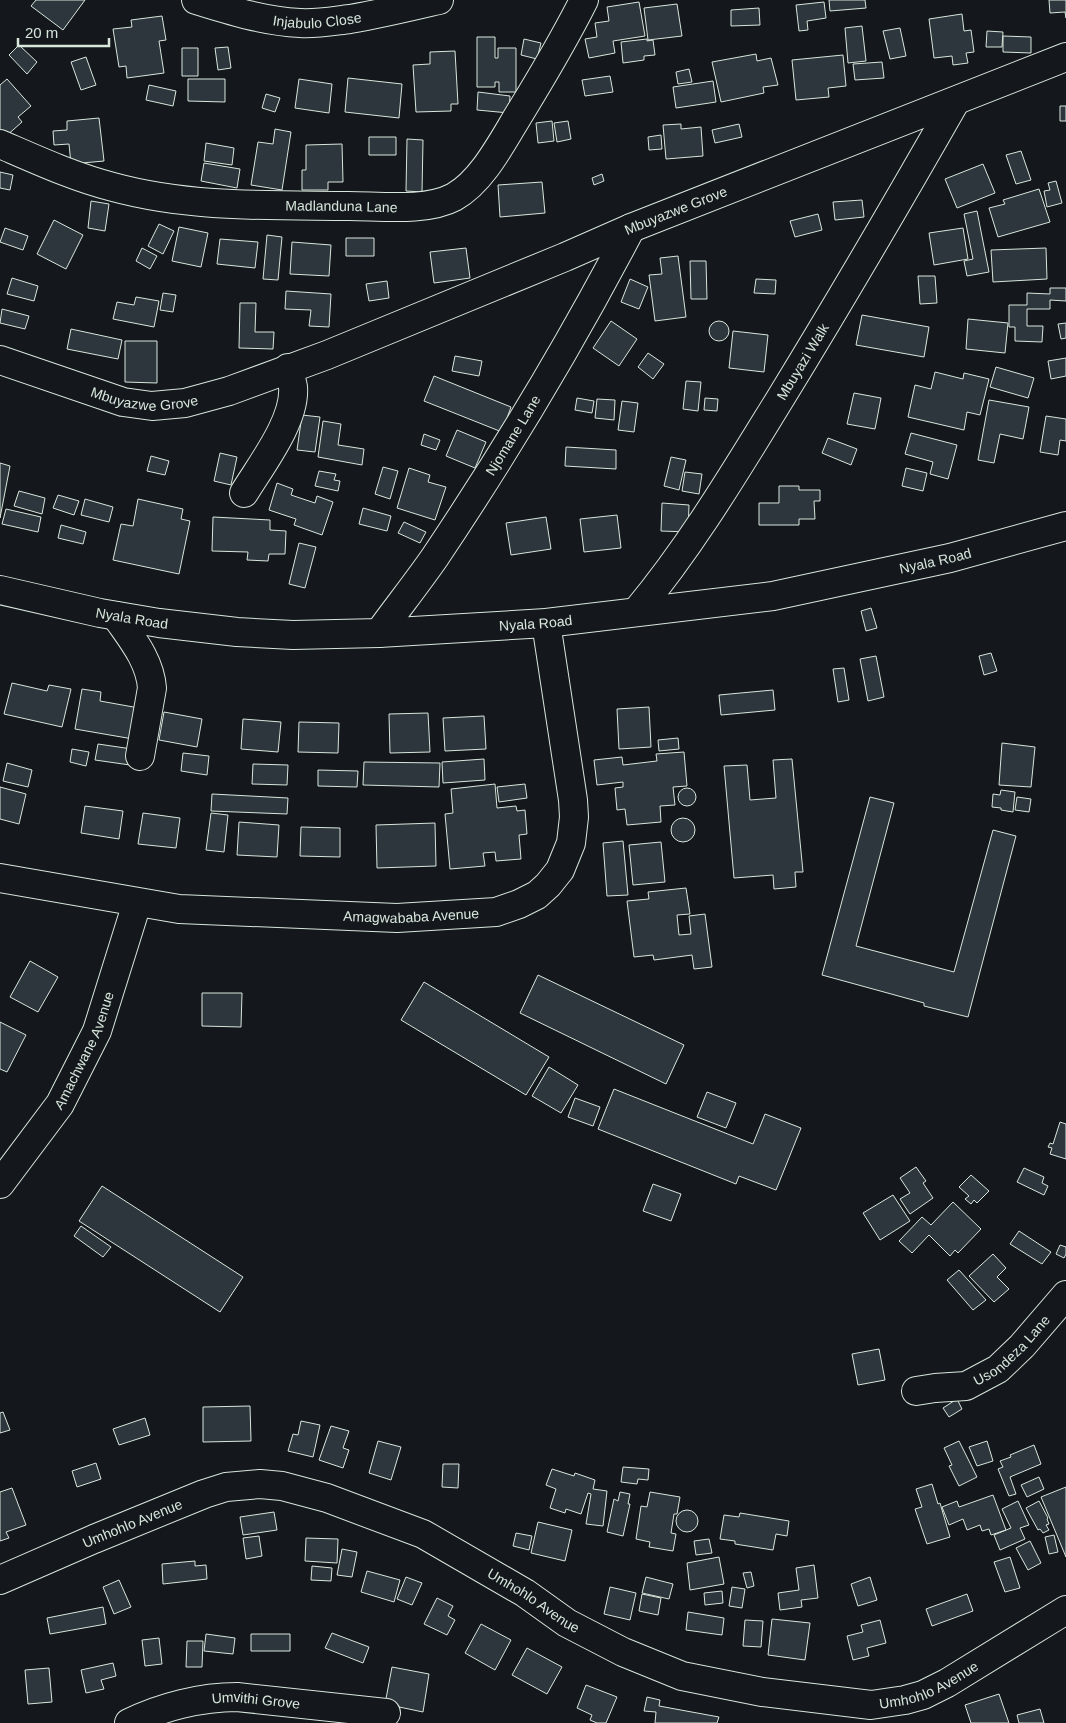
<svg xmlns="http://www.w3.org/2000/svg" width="1066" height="1723" viewBox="0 0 1066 1723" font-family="Arial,sans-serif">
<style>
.building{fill:#2c363c;stroke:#d8e6dc}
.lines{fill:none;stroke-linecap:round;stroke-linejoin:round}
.minor-casing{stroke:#d8e6dc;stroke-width:30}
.minor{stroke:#14181c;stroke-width:28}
.labels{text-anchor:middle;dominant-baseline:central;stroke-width:4;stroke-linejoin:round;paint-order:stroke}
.street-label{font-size:14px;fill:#d8e6dc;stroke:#14181c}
</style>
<rect width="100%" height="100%" fill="#14181c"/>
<path class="building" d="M36 0H85L63 30 31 6Z
M829 0H865L866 8 830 11Z
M1049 0H1066V18L1065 12 1050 13Z
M639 2 645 36 613 41 615 53 589 58 585 39 597 37 595 23 609 21 607 7Z
M824 2 826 18 807 21 808 30 799 31 796 5Z
M677 4 682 36 648 40 644 8Z
M759 8 760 25 731 26V10Z
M962 14 964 31 971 30 974 52 966 53 968 63 953 65 952 56 934 58 929 19Z
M162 16 166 40 159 41 164 73 127 78 126 66 119 67 113 29 132 27 131 20Z
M862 26 866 61 848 63 845 28Z
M900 28 906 56 890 59 883 31Z
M987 31 1003 32 1002 47H986Z
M1003 36 1031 37V53L1003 52Z
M477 37H495V58H498V48H516V92H499V82H495V87H477Z
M524 39 541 43 537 59 521 55Z
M647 39V41L653 40 655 55 644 56V60L623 63 621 42Z
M19 45 37 62 27 74 9 55Z
M228 47 231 68 218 70 215 48Z
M182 48H198V76H182Z
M455 51 458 104H451V111L416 112 413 65 430 64V52Z
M756 54 757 61 771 58 778 85 763 87 764 93 721 102 712 62Z
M843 55 846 86 828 88 829 97 796 100 792 60Z
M86 57 96 85 81 90 71 62Z
M882 62 884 78 855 80 853 64Z
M689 69 692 82 678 84 676 72Z
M610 76 613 92 585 96 582 80Z
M348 78 402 84 399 118 345 112Z
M7 79 31 106 18 117 22 122 5 137 0 131V85Z
M188 79H225V102L188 101Z
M299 79 332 84 329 113 295 108Z
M713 81 716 102 676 108 673 87Z
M149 85 176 91 173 106 146 100Z
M478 92 510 96 509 113 477 110Z
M266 94 280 98 275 112 262 108Z
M1060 106H1066V121H1060Z
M99 118 104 161 71 164 69 144 54 145 53 131 67 130V121Z
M552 121 554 141 538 143 536 123Z
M568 121 571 139 557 142 554 123Z
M681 124V129L701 127 703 156 666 159 663 125Z
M739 124 742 137 715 143 712 130Z
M275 129 291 132 282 190 251 185 258 142 273 144Z
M661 135 662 149 649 150 648 137Z
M369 137H396V155H369Z
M407 139 423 140 422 192 406 191Z
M206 143 234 148 232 165 204 161Z
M342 144 343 182H328V190H302V170H306V145Z
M1021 151 1031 180 1016 184 1006 155Z
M204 163 240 169 237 188 201 181Z
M983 164 995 193 957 208 945 179Z
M0 172 13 175 10 190 0 188Z
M602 174 604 181 594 185 592 178Z
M1056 181 1062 203 1047 207 1044 191 1050 190 1048 183Z
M542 182 545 213 500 217 498 185Z
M1039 189 1050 222 998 237 989 208 1005 204 1003 200Z
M862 200 864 217 835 220 833 202Z
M91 201 109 204 105 231 88 228Z
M977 211 989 272 967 276 964 261 973 259 964 214Z
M818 214 822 230 795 237 790 221Z
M54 220 83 235 66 269 37 254Z
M159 224 174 231 163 254 148 246Z
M179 227 208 233 201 267 172 261Z
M5 228 28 236 23 250 0 242Z
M963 228 968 259 934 265 929 233Z
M267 235 282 237 278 280 263 279Z
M346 238H374V256H346Z
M220 239 258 242 255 268 217 264Z
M292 242 331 245 329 276 290 274Z
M142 248 157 256 150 269 136 261Z
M466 248 470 278 434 283 430 252Z
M1046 248 1047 279 993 282 991 250Z
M678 256 686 317 655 321 649 275 662 274 660 258Z
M690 261H706L707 299H691Z
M918 276H935L937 303 920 304Z
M12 278 38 286 34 301 7 294Z
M630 279 648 287 639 309 621 302Z
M756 279 776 280 775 294 754 293Z
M387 281 389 298 369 301 366 284Z
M1050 288H1066V301L1050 300V309H1027V326H1043L1042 342 1015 341V327H1009V305H1027V293L1050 294Z
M286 291 331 294 329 327 309 326 311 310 285 309Z
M163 293 176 295 173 312 160 310Z
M136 297 159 301 154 327 113 319 117 302 134 305Z
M240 303H256L255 332H274L273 349 239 348Z
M2 309 29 316 25 329 0 323Z
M862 315 929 327 924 357 856 345Z
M968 319 1008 323 1005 353 966 349Z
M611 321 637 339 619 366 593 348Z
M709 331a10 10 0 1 1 20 0a10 10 0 1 1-20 0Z
M1066 323V338L1061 339 1058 324Z
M71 329 122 340 118 359 67 349Z
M733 331 768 335 764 372 729 368Z
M125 341H157V383L125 382Z
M648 353 664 364 653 379 638 367Z
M455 356 482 361 479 376 452 371Z
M1066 358V376L1051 379 1048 361Z
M996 367 1034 378 1028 398 990 387Z
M935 372 963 379 964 373 989 379 980 415 967 412 964 430 908 417 915 385 931 389Z
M434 376 511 407 502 432 424 401Z
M686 381 701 382 698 411 683 409Z
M854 393 881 398 875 429 847 424Z
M577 398 594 401 592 413 575 410Z
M705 398 718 399 717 411 704 410Z
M597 399 615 400 614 420 595 418Z
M989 400 1029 407 1023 439 1000 434 994 463 978 460Z
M622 401 638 403 634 432 618 430Z
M302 415 320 417 315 452 297 450Z
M1046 416 1066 419V441L1060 440 1058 455 1040 452Z
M323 421 341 424 338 445 364 449 362 465 318 457Z
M457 430 486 442 475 468 446 456Z
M911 433 957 445 948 479 930 474 933 462 905 454Z
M424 434 440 440 436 450 421 445Z
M828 438 857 449 851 465 822 453Z
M566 447 616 450V469L565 466Z
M220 453 237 457 231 485 214 481Z
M151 456 169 461 165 475 147 471Z
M671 457 686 460 679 490 664 486Z
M0 463 10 466 0 518Z
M383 467 398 471 390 499 375 494Z
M409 468 430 475 428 482 446 487 435 520 397 508Z
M906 468 927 473 923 491 902 486Z
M319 471 336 474 334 480 340 481 338 491 315 486Z
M685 472 702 474 699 494 682 491Z
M277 483 293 489 291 495 315 503 317 496 333 502 322 535 294 525 296 519 269 510Z
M779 486H799V490H820V501H814L815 519H799V525H759V503H779Z
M19 491 45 498 42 514 14 506Z
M58 495 79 501 74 515 53 508Z
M85 499 113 507 109 522 81 515Z
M138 499 183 509 181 519 190 521 179 574 113 560 121 524 133 526Z
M662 503 689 505 688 532 661 531Z
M363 508 391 516 387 531 359 524Z
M6 509 41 517 38 532 2 524Z
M617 515 621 548 584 552 580 519Z
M213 517 270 520V530L286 531 285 554H269L268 561 247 560 248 552 212 551Z
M546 517 551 549 511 555 506 523Z
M404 522 426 532 420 543 398 533Z
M61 525 86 532 83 544 58 538Z
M299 543 316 547 305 588 289 584Z
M871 608 877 628 866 631 861 611Z
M991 653 997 671 984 675 979 656Z
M876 656 884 697 868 701 860 659Z
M844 668 849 700 838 702 833 669Z
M12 683 47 691 49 685 71 689 62 727 4 714Z
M82 689 101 692 100 701 139 708 133 739 75 729Z
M773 690 775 710 721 715 719 695Z
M649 707 651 747 619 749 617 709Z
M164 712 202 719 197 747 159 740Z
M428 713 430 752 390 753 389 714Z
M484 716 486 749 445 751 443 718Z
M243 719 281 722 278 752 241 749Z
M299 722 339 723 338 753 298 752Z
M678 738 679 749 659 751 658 740Z
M1002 743 1035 747 1031 787 999 785Z
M98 744 132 749 130 765 95 760Z
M72 749 89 752 86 766 70 762Z
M684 752 687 786 673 787 675 805 660 806 661 822 627 825 625 809 617 810 615 788 623 787V782L597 785 594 760 622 757 623 765 657 761 656 754Z
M183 753 209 756 207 775 181 771Z
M484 759 485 780 443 783 442 762Z
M792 759 803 872H795L796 887 774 889 773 875 734 878 724 766 747 765 750 800 776 798 773 760Z
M364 762 440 763 439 787 363 785Z
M7 763 32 770 28 787 3 781Z
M253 764 288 765 287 785 252 784Z
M318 770 358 771 357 787 318 786Z
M495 784 497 808 516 806 517 811 525 810 527 834 519 835 521 859 496 861 495 852 483 853 485 866 450 869 445 814 453 813 451 789Z
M525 784 527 798 499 802 497 787Z
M0 787 26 794 19 824 0 819Z
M678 797a9 9 0 1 1 18 0a9 9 0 1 1-18 0Z
M1001 790 1015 792 1013 812 1001 810V808L992 807 993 794 1000 795Z
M212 794 288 798 287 814 211 811Z
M870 797 894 803 856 946 954 972 993 830 1016 836 968 1017 924 1006V1003L822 975Z
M1017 797 1031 799 1029 812 1015 810Z
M85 806 123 811 119 839 81 833Z
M143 813 180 818 176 848 138 844Z
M211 813 228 815 224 852 206 850Z
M671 830a12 12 0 1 1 24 0a12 12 0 1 1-24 0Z
M239 822 279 825 277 857 237 855Z
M435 823 436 866 377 868 376 825Z
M301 827 340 828V857L300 856Z
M623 841 628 895 607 896 603 843Z
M661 842 665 882 633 885 629 845Z
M686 888 690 914 677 915 679 935 691 934 689 916 705 914 712 967 694 969 692 955 654 960 653 955 634 957 627 901 649 899 648 892Z
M30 961 58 977 38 1012 10 997Z
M538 975 684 1045 666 1084 520 1013Z
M424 982 549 1057 526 1095 401 1020Z
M202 993H242L241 1027 202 1026Z
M0 1022 26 1035 7 1072 0 1069Z
M549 1067 578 1085 561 1113 532 1096Z
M614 1089 753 1144 765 1114 801 1128 776 1190 739 1176 736 1184 598 1129Z
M707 1092 736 1103 726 1128 697 1117Z
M575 1098 600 1107 593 1126 568 1117Z
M1060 1122 1066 1124V1159L1050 1154 1052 1148 1048 1147 1050 1143 1053 1144Z
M916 1167 926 1181 923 1183 933 1198 910 1214 900 1199 910 1193 900 1178Z
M1024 1168 1044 1177 1042 1183 1048 1186 1044 1195 1017 1182Z
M971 1175 989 1191 977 1203 974 1200 971 1204 965 1199 969 1196 959 1187Z
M653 1184 681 1194 671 1221 643 1211Z
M102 1186 243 1277 220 1312 79 1221Z
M893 1195 910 1221 880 1240 863 1213Z
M953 1202 981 1229 958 1253 955 1250 950 1256 929 1235 912 1253 899 1241 922 1217 931 1225Z
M81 1226 111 1247 103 1257 74 1236Z
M1019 1231 1051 1252 1042 1264 1010 1244Z
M1060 1245 1066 1247V1254L1064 1258 1056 1254Z
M993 1254 1006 1268 997 1277 1009 1289 994 1302 969 1276Z
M959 1270 986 1300 973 1310 947 1280Z
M879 1349 885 1380 858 1385 852 1354Z
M957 1399 962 1409 949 1417 943 1408Z
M250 1406 251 1441 203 1442V1407Z
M3 1412 10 1430 0 1433V1413Z
M145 1418 150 1435 119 1445 113 1429Z
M301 1421 320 1425 313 1457 288 1451 293 1434 298 1435Z
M331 1426 349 1431 343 1448 349 1450 343 1468 319 1460Z
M378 1441 401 1447 391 1480 369 1473Z
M959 1441 977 1477 959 1486 949 1466 952 1465 944 1448Z
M987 1441 993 1461 977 1466 969 1447Z
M1034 1445 1041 1464 1010 1477 1016 1494 1009 1496 998 1469 1003 1467 1000 1461 1011 1457 1010 1455Z
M96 1463 101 1479 77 1487 72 1471Z
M443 1464H459L458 1488 442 1487Z
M623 1467 649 1469 648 1480 638 1479 637 1484 621 1482Z
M552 1469 574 1476 575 1473 595 1480 593 1489 607 1491 603 1526 586 1524 591 1494 588 1493 581 1514 566 1509 565 1513 550 1508 556 1489 546 1485Z
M1039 1477 1044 1489 1027 1497 1021 1485Z
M932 1484 938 1504 940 1503 950 1537 927 1544 915 1509 922 1507 916 1489Z
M1066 1487V1557L1041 1497Z
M12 1488 26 1525 6 1532 9 1538 0 1541V1492Z
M620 1492 630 1494 628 1504H630L623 1536 607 1532 614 1499 618 1501Z
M650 1492 680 1497 677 1514H674L671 1533 676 1534 673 1551 649 1547 650 1542 636 1539 641 1506 647 1507Z
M993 1495 1006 1530 991 1535 989 1529 982 1531 980 1525 967 1530 963 1519 949 1525 942 1507 957 1501 959 1507Z
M1018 1501 1029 1525 1020 1528 1025 1539 1000 1550 994 1535 1011 1528 1002 1509Z
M1039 1501 1048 1518 1047 1519 1049 1524 1046 1525 1049 1530 1043 1533 1040 1529 1038 1530 1026 1508Z
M676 1521a11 11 0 1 1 22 0a11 11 0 1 1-22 0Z
M274 1512 277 1530 243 1535 240 1517Z
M740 1513 789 1521 787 1536 776 1534 773 1550 735 1544V1541L720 1539 724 1515 739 1517Z
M538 1522 572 1530 565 1561 531 1553Z
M516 1533 532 1536 529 1550 513 1546Z
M1054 1535 1058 1552 1049 1554 1045 1537Z
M259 1536 262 1556 246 1559 243 1538Z
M306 1538 338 1539 337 1563 305 1561Z
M709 1539 712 1553 696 1555 694 1541Z
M1030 1541 1041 1563 1028 1570 1016 1548Z
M342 1549 357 1552 352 1577 337 1575Z
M719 1557 724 1584 690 1590 687 1563Z
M1010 1557 1020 1588 1005 1592 994 1562Z
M195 1561V1566L206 1565 207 1579 163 1584 162 1564Z
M814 1565 818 1598 801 1600 802 1607 780 1610 778 1593 799 1590 796 1568Z
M312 1566 332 1568 331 1581 311 1580Z
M367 1571 400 1580 394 1602 361 1592Z
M751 1572 754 1586 747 1588 743 1573Z
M406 1577 422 1583 412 1605 397 1599Z
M646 1577 673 1584 669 1599 642 1593Z
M870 1577 877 1600 858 1606 851 1584Z
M119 1580 131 1607 114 1614 103 1587Z
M610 1587 636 1593 630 1620 604 1614Z
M732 1587 745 1589 742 1608 729 1606Z
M722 1591 723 1603 705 1605 704 1593Z
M642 1594 661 1598 658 1615 639 1611Z
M967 1594 973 1611 932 1626 926 1609Z
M437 1598 453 1606 448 1616 455 1620 447 1635 424 1624Z
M103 1607 106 1624 50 1634 47 1618Z
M688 1612 724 1618 722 1635 686 1630Z
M772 1619 810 1623 805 1660 768 1655Z
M745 1620 763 1621 761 1647 743 1646Z
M880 1620 886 1643 867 1648 869 1656 853 1660 847 1636 863 1632 861 1625Z
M481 1624 511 1640 495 1670 465 1653Z
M332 1633 369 1647 363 1663 325 1648Z
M206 1634 235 1638 233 1654 204 1651Z
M251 1634H290V1651H251Z
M159 1638 162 1664 145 1666 142 1640Z
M187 1641H203L202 1667H186Z
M527 1648 562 1667 547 1694 512 1675Z
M113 1663 116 1676 101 1680 104 1689 86 1693 81 1670Z
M392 1667 429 1674 423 1712 385 1704Z
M49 1668 52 1702 28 1704 25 1670Z
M586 1685 617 1697 606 1723H597L590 1720 592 1715 577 1708Z
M999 1694 1009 1723H971L965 1705Z
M647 1697 660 1700 659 1706 719 1717 717 1723H655L656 1712 644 1711Z
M1040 1709 1044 1723H1019L1017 1715Z"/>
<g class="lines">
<g class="minor-casing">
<g id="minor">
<path id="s1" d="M196 0C231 11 264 21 300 23 317 24 333 21 350 19 380 14 409 7 439 0"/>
<path id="s2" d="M0 144C37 160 74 177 113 187 190 208 270 205 349 206 380 206 426 212 454 197 483 181 503 140 521 111 543 75 565 38 584 0"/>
<path id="s3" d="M0 360 123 402 152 406 185 403 229 391 327 355 565 257 631 228 1066 57"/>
<path d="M244 493C261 465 296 420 293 387 292 381 290 375 288 368"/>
<path id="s4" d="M0 590 100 613 159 623 237 632 293 635 379 633 546 623 773 596 950 558 1066 526"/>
<path id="s5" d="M636 612C691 546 735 472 780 399 840 301 898 202 955 102"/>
<path d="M116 616C131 638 150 660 152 688L140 756"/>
<path id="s6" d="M379 633C397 608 417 583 435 557 506 451 572 341 631 228"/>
<path id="s7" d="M0 878 179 909 397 918 496 912 519 904 537 895 548 885 560 870 571 843 574 817 573 800 546 623"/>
<path id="s8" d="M0 1184 60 1104 97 1031 137 903"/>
<path id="s9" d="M916 1391 935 1388 966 1386 998 1369 1022 1346 1066 1295"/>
<path id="s10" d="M0 1580 94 1539 204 1494 226 1487 260 1484 282 1486 327 1498 423 1534 525 1593 567 1623 623 1652 682 1676 762 1692 871 1705 905 1700 923 1695 947 1683 1066 1610"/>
<path id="s11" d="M129 1723C161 1707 201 1697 237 1697L386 1713"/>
</g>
</g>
<use href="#minor" class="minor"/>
</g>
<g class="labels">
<g class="street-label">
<text stroke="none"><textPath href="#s1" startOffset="124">Injabulo Close</textPath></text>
<text stroke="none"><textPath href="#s2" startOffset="351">Madlanduna Lane</textPath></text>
<text stroke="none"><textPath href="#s3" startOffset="720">Mbuyazwe Grove</textPath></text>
<text stroke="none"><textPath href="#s5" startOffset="301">Mbuyazi Walk</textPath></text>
<text stroke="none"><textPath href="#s3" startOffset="151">Mbuyazwe Grove</textPath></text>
<text stroke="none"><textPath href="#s6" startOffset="239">Njomane Lane</textPath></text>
<text stroke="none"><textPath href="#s4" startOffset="945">Nyala Road</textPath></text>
<text stroke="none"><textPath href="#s4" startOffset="135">Nyala Road</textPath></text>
<text stroke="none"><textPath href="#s4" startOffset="540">Nyala Road</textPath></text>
<text stroke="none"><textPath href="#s7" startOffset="414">Amagwababa Avenue</textPath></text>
<text stroke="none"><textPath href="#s8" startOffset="159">Amachwane Avenue</textPath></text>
<text stroke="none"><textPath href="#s9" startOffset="109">Usondeza Lane</textPath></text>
<text stroke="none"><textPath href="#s10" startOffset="144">Umhohlo Avenue</textPath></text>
<text stroke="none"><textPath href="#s10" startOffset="579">Umhohlo Avenue</textPath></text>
<text stroke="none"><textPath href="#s10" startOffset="999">Umhohlo Avenue</textPath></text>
<text stroke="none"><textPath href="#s11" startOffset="131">Umvithi Grove</textPath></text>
</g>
</g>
<path d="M18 38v8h91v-8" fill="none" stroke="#d8e6dc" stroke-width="2.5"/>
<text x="25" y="38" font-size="15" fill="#d8e6dc" stroke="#14181c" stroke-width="4" paint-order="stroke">20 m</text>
</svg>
